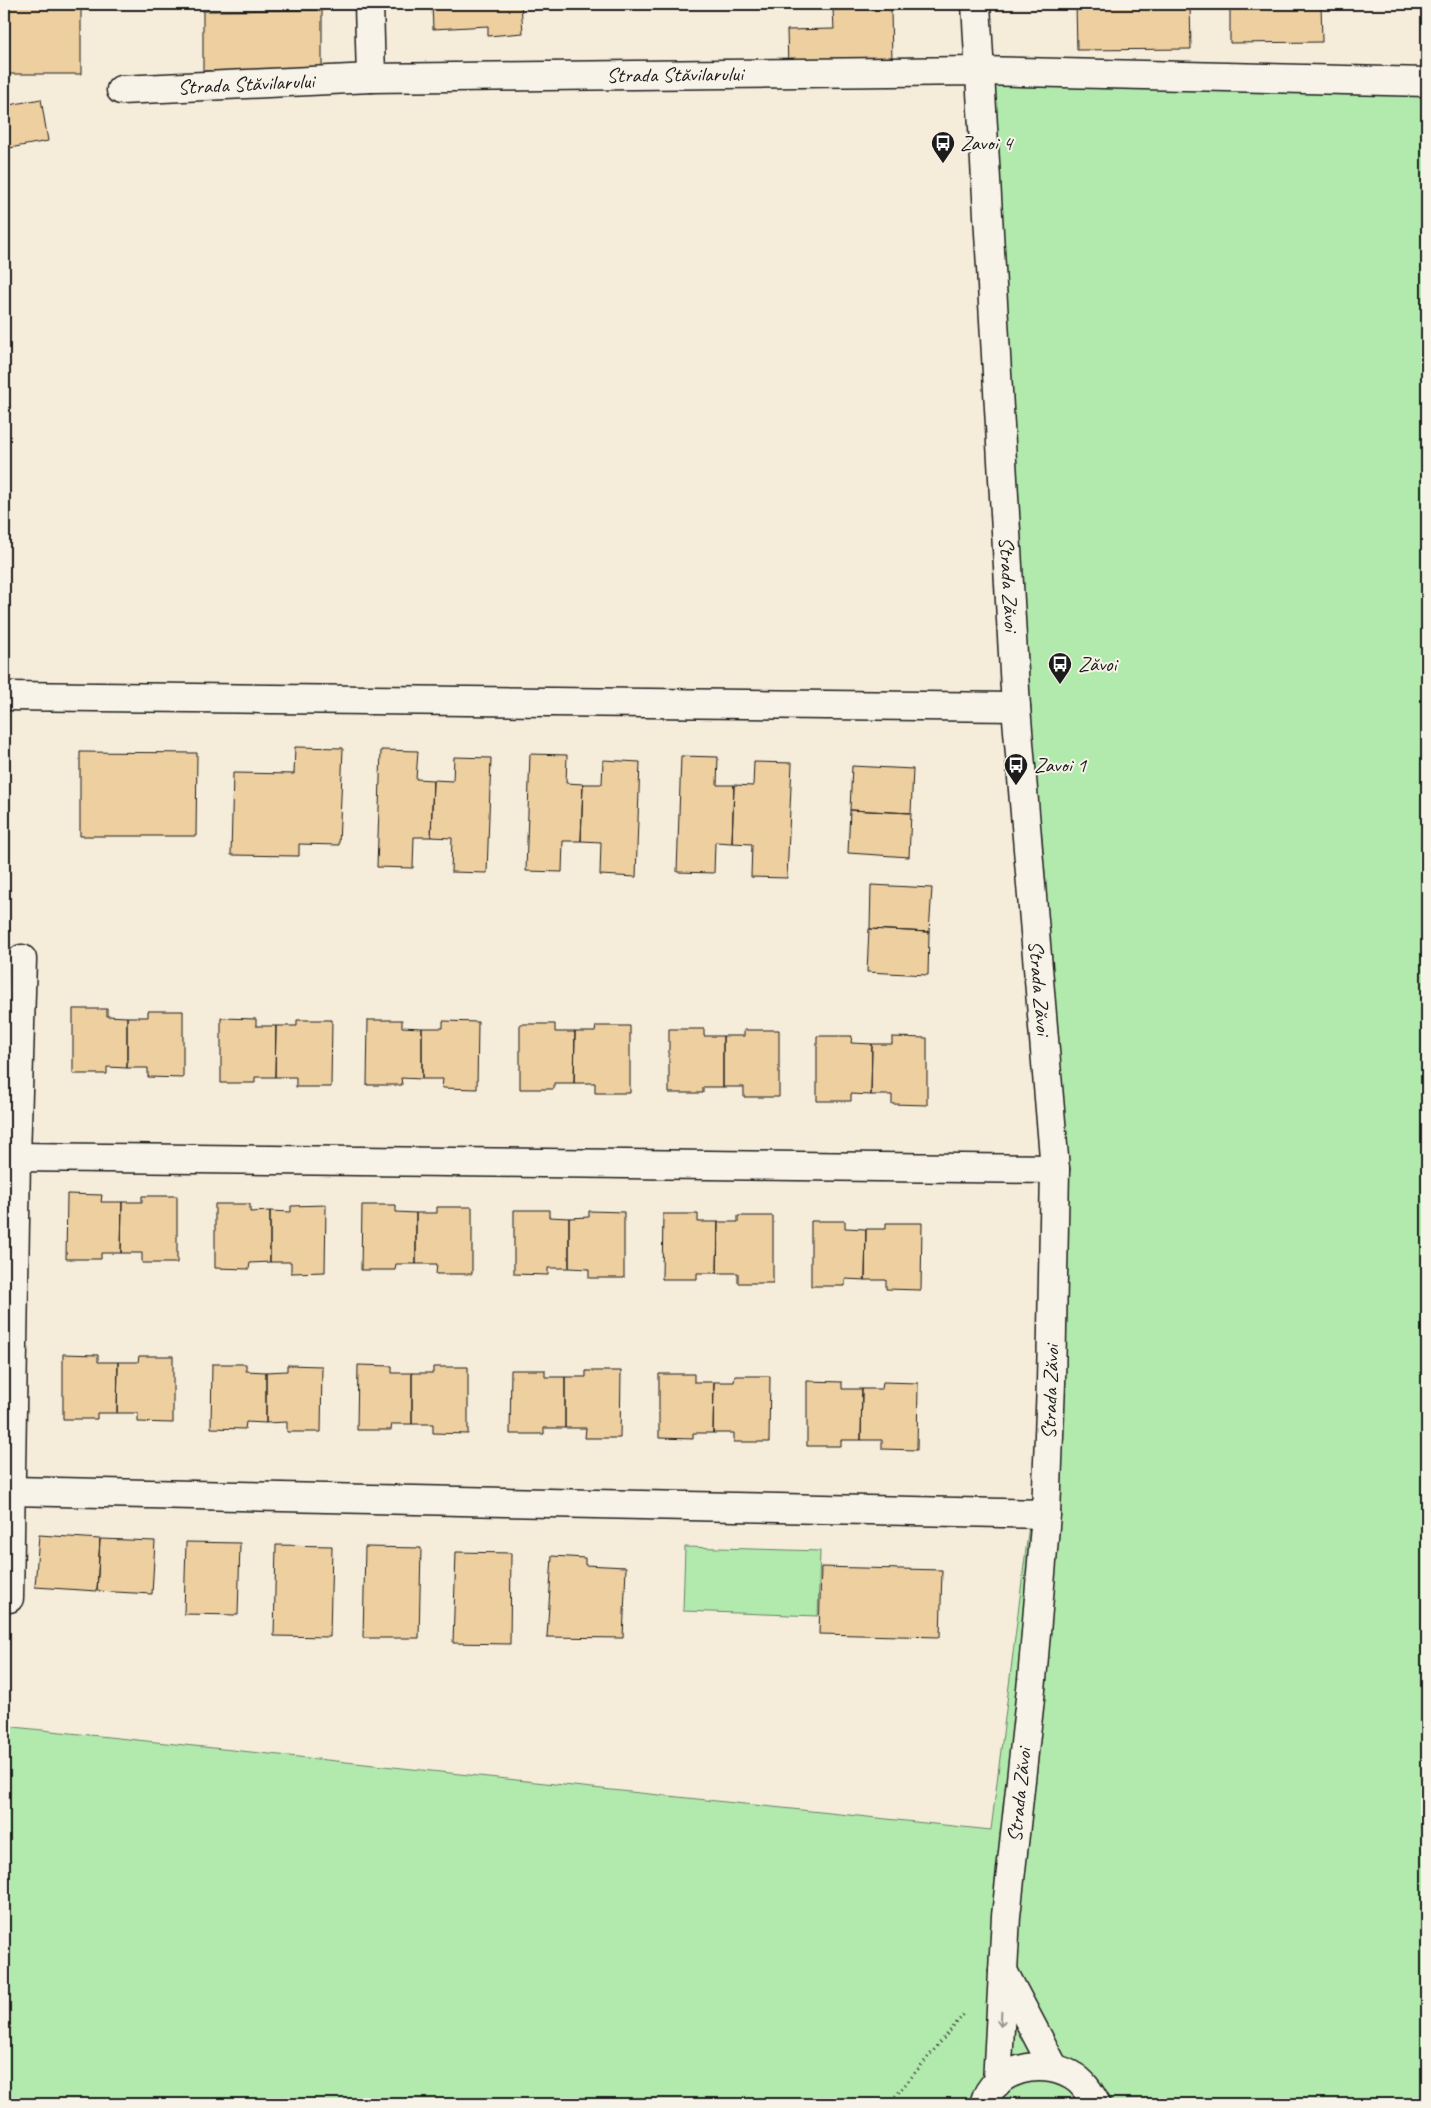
<svg xmlns="http://www.w3.org/2000/svg" width="1431" height="2108" viewBox="0 0 1431 2108" font-family="Caveat,sans-serif">
<style>
.green{fill:#b2eaae;stroke:#678365}
.building{fill:#eecfa0;stroke:#1c1c1c}
.lines{fill:none;stroke-linecap:round;stroke-linejoin:round}
.minor-casing{stroke:#1c1c1c;stroke-width:31}
.path{stroke:#1c1c1c;stroke-width:3;stroke-dasharray:1 4;stroke-linecap:butt}
.minor{stroke:#f7f3e8;stroke-width:28}
.oneway{stroke:#94928c}
.labels{text-anchor:middle;dominant-baseline:central;stroke-width:4;stroke-linejoin:round;paint-order:stroke}
.street-label{font-size:21px;fill:#1c1c1c;stroke:#f7f3e8}
.poi-label{font-size:21px;fill:#1c1c1c;stroke:#f7f3e8;text-anchor:start}
</style>
<rect width="100%" height="100%" fill="#f5ecda"/>
<filter id="ink" filterUnits="userSpaceOnUse"><feTurbulence type="fractalNoise" baseFrequency=".02" numOctaves="2"/><feDisplacementMap in="SourceGraphic" scale="10" xChannelSelector="R" yChannelSelector="G"/><feConvolveMatrix kernelMatrix="1 2 1 2 8 2 1 2 1" color-interpolation-filters="sRGB"/></filter>
<g filter="url(#ink)">
<path class="green" d="M1427 69V2104H4V1726L991 1830 1032 1501 1055 1169 979 71Z
M685 1547 820 1551 818 1616 683 1611Z"/>
<path class="building" d="M4 4H81V74H4Z
M432 4H521L523 33 488 36V26L433 29Z
M1076 4H1190L1191 49 1077 50Z
M1230 4H1321L1322 42 1230 43Z
M891 9 892 64 788 67 787 30 834 29 833 10Z
M322 10V70L203 71V11Z
M41 99 48 141 4 149V106Z
M295 747 343 748 339 845 299 844V856L231 855 233 773 294 774Z
M381 750 418 751 416 779 433 780 431 837H414L413 868 377 867Z
M80 752 197 753 196 836H80Z
M530 754 567 755 566 783 583 784 581 841H563L562 872 526 871Z
M681 756 718 757 717 785H734L732 843 715 842 714 873 677 872Z
M454 757 491 758 487 873 451 872 452 838 431 837 433 780 453 781Z
M603 760 640 762 636 877 600 875 601 842 581 841 583 784H602Z
M754 762 792 763 787 878 751 877 752 844 732 843 734 785 753 786Z
M852 766 913 769 911 813 850 810Z
M850 810 911 813 909 857 848 853Z
M871 885 932 888 929 932 870 929Z
M869 929 929 932 928 975 867 972Z
M73 1009H107V1016L127 1017V1068L107 1067V1074H73Z
M148 1011H183V1078L148 1077V1068H127V1017H148Z
M221 1018 256 1019V1026H276L275 1077H255V1083H221Z
M297 1020H332L331 1087H296V1077H275L276 1026H297Z
M368 1020H402V1027L422 1028V1079L401 1078 402 1085H367Z
M443 1021 478 1022 477 1089 442 1088 443 1079H422V1028H443Z
M520 1024H555V1032H575L574 1083H554V1089H520Z
M596 1026H630V1093H595V1083H574L575 1032H595Z
M669 1029H704V1036H723V1087H703V1093H669Z
M744 1030H779V1097H744V1087H723V1036H744Z
M817 1036H852L851 1043 872 1044 871 1095 851 1094V1101H817Z
M892 1037 927 1038V1105L892 1104V1095H871L872 1044H892Z
M67 1194 102 1195 101 1202H122L121 1253H101V1259H66Z
M142 1196H177V1263H142V1253H121L122 1202H142Z
M215 1204H250V1212L270 1211V1262L250 1263 249 1269 215 1268Z
M326 1205 325 1272 291 1273V1262H270V1211L291 1212V1206Z
M362 1205H396V1212L416 1213V1264H396L395 1270H361Z
M437 1207H472V1274H436L437 1264H416V1213H437Z
M514 1210H549V1217L569 1218V1268H548V1275L514 1274Z
M589 1211 624 1212V1278H589V1269L569 1268V1218L589 1217Z
M663 1214H698V1222H718L717 1273H697V1279H662Z
M738 1216H773V1283H738V1273H717L718 1222H738Z
M811 1221H845V1228L866 1229 865 1280 845 1279V1286H811Z
M886 1223H922L921 1290 886 1289V1280H865L866 1229H886Z
M63 1354 98 1355V1362H118L117 1413H97V1419H63Z
M139 1356H173V1423L138 1422V1413H117L118 1362H138Z
M212 1364H246V1371L266 1372V1423L246 1422 245 1429 211 1428Z
M287 1365 322 1366 321 1432H287V1422L266 1423V1372L287 1371Z
M358 1365 392 1366V1373H412V1424H392L391 1430H357Z
M433 1367H468V1434L433 1433V1424H412V1373H433Z
M511 1370H545V1377H565V1428H544V1434H510Z
M586 1371H621L620 1438H585L586 1428H565V1377H586Z
M659 1374H694V1382H714L713 1433H693V1439L659 1438Z
M735 1376H770L769 1442H734V1433H713L714 1382H734Z
M807 1381 842 1382V1389H862L861 1440H841V1446H807Z
M883 1382 918 1383 917 1450 882 1449V1440H861L862 1389H882Z
M39 1535 100 1539 97 1591 35 1587Z
M100 1539 155 1541 152 1594 97 1591Z
M186 1542 240 1543 238 1615 184 1614Z
M276 1545 332 1546 330 1637 274 1636Z
M365 1547 421 1548 419 1638H363Z
M456 1552 511 1553 510 1644 453 1643Z
M552 1556 585 1558V1565L626 1567 623 1638 547 1637Z
M821 1567 942 1570 940 1637 819 1634Z"/>
<g class="lines">
<g class="minor-casing">
<g id="minor">
<path d="M369 4 371 78"/>
<path id="s1" d="M976 4 1016 707 1055 1169 1051 1383 1046 1514 1032 1680 1006 1916 997 2083"/>
<path id="s2" d="M121 90 371 78 979 71 1427 82"/>
<path d="M4 696 1016 707"/>
<path d="M16 1157 1055 1169"/>
<path d="M11 1491 1046 1514"/>
<path d="M9 1598 16 1157 22 959"/>
<path d="M1003 1971 1054 2068"/>
<path d="M984 2104C994 2068 1041 2058 1071 2075 1083 2081 1090 2093 1096 2104"/>
</g>
</g>
<path class="path" d="M889 2104 964 2014"/>
<use href="#minor" class="minor"/>
</g>
<defs><path id="oneway-shaft" d="M-6 0H5M1.5-3L5.5 0L1.5 3" fill="none" stroke-width="1.6" stroke-linecap="round" stroke-linejoin="round" transform="scale(1.25)"/></defs>
<use class="oneway" href="#oneway-shaft" transform="translate(1001 2019) rotate(93)"/>
</g>
<defs>
<g id="bus-pin" transform="scale(1.25)"><path d="M0 17L-7.5 6A9.5 9.5 0 1 1 7.5 6Z" fill="#1c1c1c" stroke="#f7f3e8"/><path d="M-5-6H5V4H4V6H2V4H-2V6H-4V4H-5ZM-3.5-4V0h7V-4ZM-3.5 1.2v1.5H-2V1.2ZM2 1.2v1.5H3.5V1.2Z" fill="#fff"/></g>
</defs>
<g fill-rule="evenodd">
<use href="#bus-pin" x="943" y="143"/>
<use href="#bus-pin" x="1060" y="664"/>
<use href="#bus-pin" x="1016" y="765"/>
</g>
<g class="labels">
<g class="street-label">
<text stroke="none"><textPath href="#s2" startOffset="554">Strada Stăvilarului</textPath></text>
<text stroke="none"><textPath href="#s2" startOffset="125">Strada Stăvilarului</textPath></text>
<text stroke="none"><textPath href="#s1" startOffset="581">Strada Zăvoi</textPath></text>
<text stroke="none"><textPath href="#s1" startOffset="986">Strada Zăvoi</textPath></text>
<text transform="translate(1050 1392) rotate(-88)">Strada Zăvoi</text>
<text transform="translate(1019 1795) rotate(-84)">Strada Zăvoi</text>
</g>
<g class="poi-label">
<text x="960" y="143">Zavoi 4</text>
<text x="1078" y="664">Zăvoi</text>
<text x="1034" y="765">Zavoi 1</text>
</g>
</g>
<rect width="1431" height="2108" fill="none" stroke="#f7f3e8" stroke-width="20"/>
<rect x="10" y="10" width="1411" height="2088" fill="none" stroke="#1c1c1c" stroke-width="2" filter="url(#ink)"/>
</svg>
